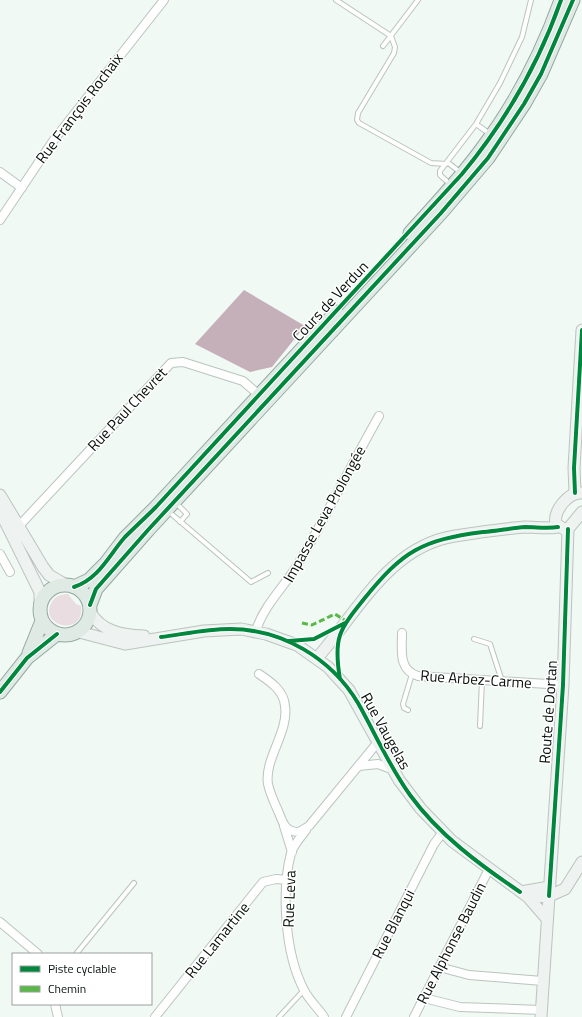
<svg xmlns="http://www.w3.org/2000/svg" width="582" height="1017" viewBox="0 0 582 1017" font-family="'Titillium Web',sans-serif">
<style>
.green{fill:#e9dde2}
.water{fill:#c5b0ba}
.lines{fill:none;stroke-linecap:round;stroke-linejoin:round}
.lane-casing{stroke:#bbc4bf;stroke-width:6}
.street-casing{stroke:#bbc4bf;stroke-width:10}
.secondary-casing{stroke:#bbc4bf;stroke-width:13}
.primary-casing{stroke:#95a9a0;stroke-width:15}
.lane{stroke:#fdfefd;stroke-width:4}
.street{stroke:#fdfefd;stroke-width:8}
.secondary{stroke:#eef3f1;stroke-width:11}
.primary{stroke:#dfeae5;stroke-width:13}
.quiet{stroke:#58b947;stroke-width:3;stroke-dasharray:6 3;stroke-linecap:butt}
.cycleway-casing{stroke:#fff;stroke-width:6}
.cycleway{stroke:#00873e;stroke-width:4}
.labels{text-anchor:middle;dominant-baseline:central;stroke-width:3;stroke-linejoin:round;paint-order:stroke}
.street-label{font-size:15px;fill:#060f0a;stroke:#fff}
</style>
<rect width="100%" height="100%" fill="#f0f9f4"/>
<path class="green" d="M68 594 76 604 81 606C85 638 37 626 52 602 55 596 62 594 68 594Z"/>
<path class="water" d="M244 290 305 326 272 367 250 372 195 344Z"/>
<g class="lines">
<g class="lane-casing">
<path id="lane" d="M336 0 391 36 395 47 394 53 358 113 357 120 359 123 431 163 446 164
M383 46 418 0
M476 124 490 134
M447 162 460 172
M450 184 440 175V171L476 124 500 83 522 37 531 0
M176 503 187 514 180 522
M168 511 251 582 268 573
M474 639 490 644 502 681
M408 710 404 708 403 704 412 674
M480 726 482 680
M76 954 134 883
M279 1017 304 990"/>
</g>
<g class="street-casing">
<path id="street" d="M0 172 22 188
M0 220 53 141 164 0
M18 527 171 363 183 362 243 381 259 395
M0 554 10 572
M256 631C263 606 285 586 298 564 327 515 351 465 379 416
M402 633C402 650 398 670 418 676L563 685
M259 674C271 682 284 691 285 706 289 732 264 759 268 784 270 794 275 804 279 813 283 824 286 832 299 832L309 826 378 742
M359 766 378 764 394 770
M284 826 292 852
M306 830C301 837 294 844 291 853 281 892 285 954 304 990 309 1000 318 1008 324 1017
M0 922 38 954
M439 967 469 975 543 981
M424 998 460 1007 541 1010
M55 1004 58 1017
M155 1017 263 882 276 879 288 880
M346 1017 434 844 443 832
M414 1017 489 869"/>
</g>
<g class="secondary-casing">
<path id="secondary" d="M575 493 574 468 582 330
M582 493C568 492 553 511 556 524L564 529H568L582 512
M0 495 43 567 49 575 66 585
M0 511 40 592V603
M90 612C102 632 122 635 144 636
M79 632 125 644 204 631 241 629 266 634 297 645 328 667 349 690 399 780 421 809 452 841 528 897 549 896 565 889 582 862
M317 658C357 613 389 546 455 536 478 532 502 529 525 527 536 527 547 529 558 527
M521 892 549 887
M528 897 547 919
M541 1017 563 685 568 529"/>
</g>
<g class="primary-casing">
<path id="primary" d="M410 233C434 206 460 179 481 150 515 105 542 53 561 0
M40 610a25 25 0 1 1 50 0a25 25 0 1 1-50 0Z
M74 587 89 580 106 563 125 538 156 507 336 312
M90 605 96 589 148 530 441 213 488 158 524 104 541 74 573 0
M29 653 42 621
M0 692 27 658 57 634"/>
</g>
<use href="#lane" class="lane"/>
<use href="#street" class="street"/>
<use href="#secondary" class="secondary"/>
<use href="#primary" class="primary"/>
<path class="quiet" d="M302 623 312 625 335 614 346 621"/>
<g class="cycleway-casing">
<path id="cycleway" d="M575 493 574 468 582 330
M74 587C99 579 109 555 125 537 135 527 146 517 156 507L462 174C505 122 539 63 561 0
M90 605 96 589 148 530 441 213 488 158 524 104 541 74 573 0
M161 637C184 634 207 629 230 629 282 629 331 658 358 703 375 733 389 766 410 795 439 835 480 865 520 892
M289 641 314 639 345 623
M340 679C333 638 339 630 364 599 403 551 421 540 483 532 497 531 511 528 525 527 537 527 547 529 558 527
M0 692 27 658 57 634
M549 896 563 685 568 529"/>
</g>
<use href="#cycleway" class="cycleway"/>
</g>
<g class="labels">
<g class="street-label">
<text transform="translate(79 108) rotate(-53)">Rue François Rochaix</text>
<text transform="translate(330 301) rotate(-47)">Cours de Verdun</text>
<text transform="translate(127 409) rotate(-47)">Rue Paul Chevret</text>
<text transform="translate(324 514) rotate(-61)">Impasse Leva Prolongée</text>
<text transform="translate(476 679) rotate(4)">Rue Arbez-Carme</text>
<text transform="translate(548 712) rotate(-86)">Route de Dortan</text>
<text transform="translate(386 731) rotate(61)">Rue Vaugelas</text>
<text transform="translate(289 899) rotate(-88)">Rue Leva</text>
<text transform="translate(393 924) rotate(-63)">Rue Blanqui</text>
<text transform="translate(217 940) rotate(-51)">Rue Lamartine</text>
<text transform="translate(451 943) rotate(-63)">Rue Alphonse Baudin</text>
</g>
</g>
<rect x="12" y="953" width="140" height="52" fill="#ffffff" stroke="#9b9f9d"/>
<rect x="20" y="966" width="20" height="6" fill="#00873e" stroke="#9b9f9d"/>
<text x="48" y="973" font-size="12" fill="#060f0a">Piste cyclable</text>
<rect x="20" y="986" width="20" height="6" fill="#58b947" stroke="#9b9f9d"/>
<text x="48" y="993" font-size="12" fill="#060f0a">Chemin</text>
</svg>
